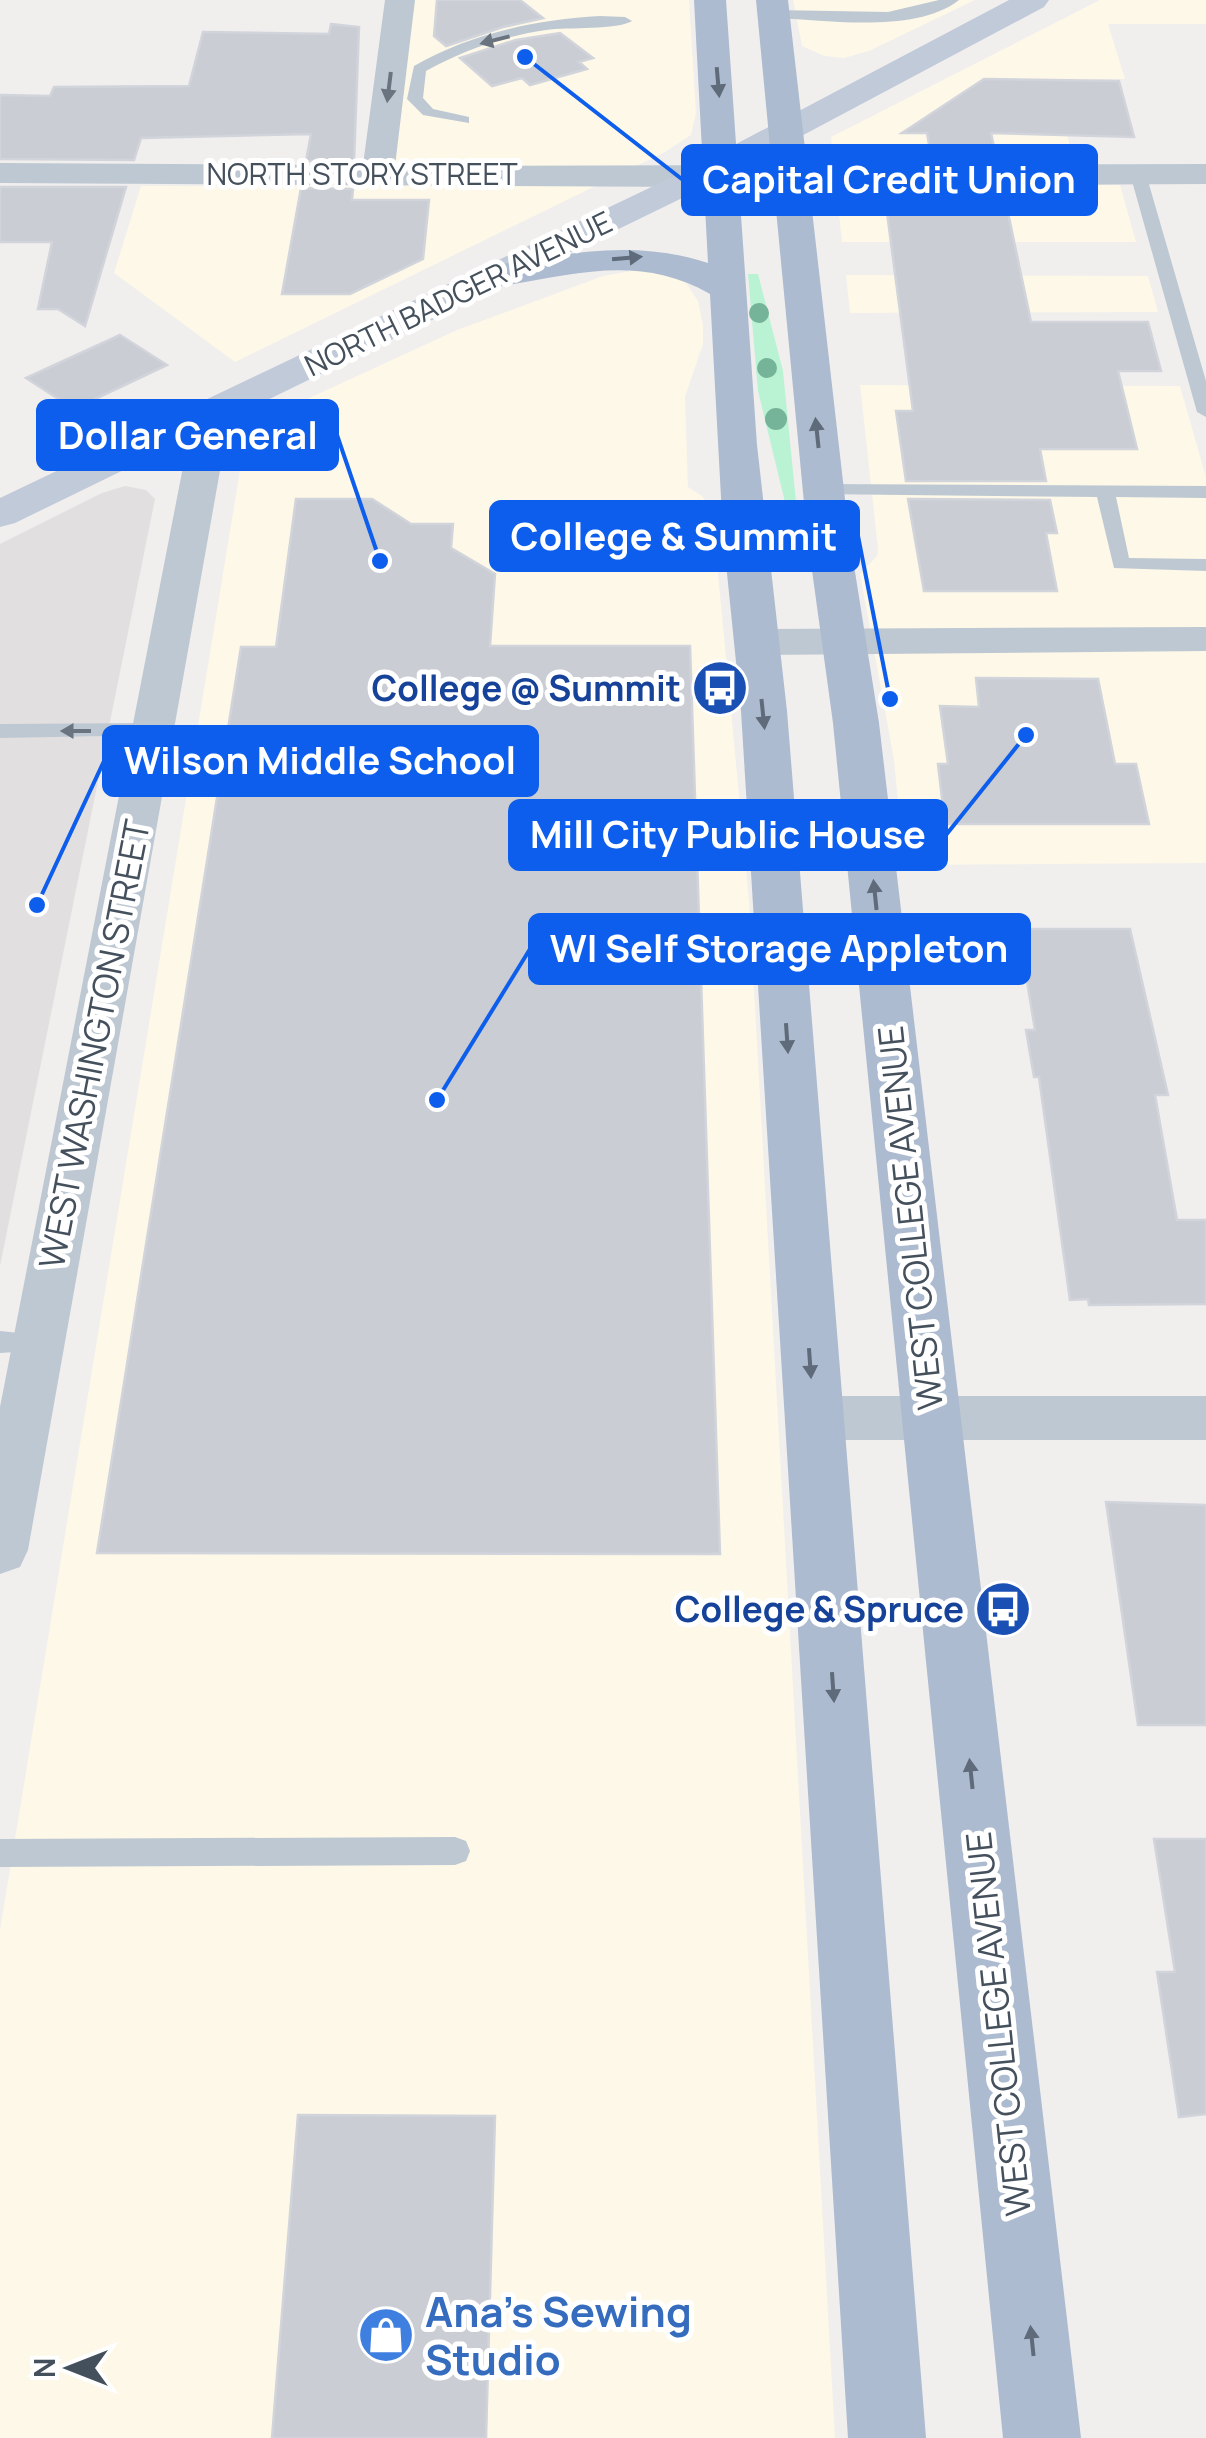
<svg xmlns="http://www.w3.org/2000/svg" width="1206" height="2438" viewBox="0 0 1206 2438" font-family="Manrope,sans-serif">
<style>
.commercial{fill:#fdf8e7}
.education{fill:#e2dfe0}
.green{fill:#baf2d4}
.building{fill:#cacdd4;stroke:#d2d4db;stroke-width:2.5}
.lines{fill:none;stroke-linecap:round;stroke-linejoin:round}
.service{fill:#bec8d2;fill-rule:evenodd}
.minor{fill:#bec8d2;fill-rule:evenodd}
.secondary{fill:#c0cad9;fill-rule:evenodd}
.primary{fill:#acbbcf;fill-rule:evenodd}
.tree{fill:#76b499}
.oneway{fill:#697480}
.oneway2{fill:#5f6b7a}
.labels{text-anchor:middle;dominant-baseline:central;stroke-width:10;stroke-linejoin:round;paint-order:stroke}
.far-street-label{font-size:30px;fill:#45505d;stroke:#fff}
.transit-label{font-size:35px;font-weight:bold;fill:#164399;stroke:#fff;text-anchor:end}
.street-label{font-size:35px;fill:#45505d;stroke:#fff}
.near-shop-label{font-size:42px;font-weight:bold;fill:#366cbe;stroke:#fff;text-anchor:start}
.leader{fill:none;stroke:#0d5eec;stroke-width:4}
.callout-dot{fill:#0d5eec;stroke:#fff;stroke-width:4}
.callout{fill:#0d5eec;stroke:#0d5eec;stroke-width:4}
.callout-label{font-size:38px;text-anchor:middle;font-weight:bold;fill:#fff}
</style>
<rect width="100%" height="100%" fill="#f1eeee"/>
<path class="commercial" d="M408 0H689L696 113 691 135 665 152 235 362 114 273 141 186H386Z
M793 0H975L869 51 844 58 824 56 802 46Z
M1100 0H1206V24H1108L1125 79 1053 80 1080 185H1120L1136 242H842L831 137Z
M637 270 674 275 687 284 698 301 703 325V344L685 397 688 487 702 496 712 510 749 900 835 2438H0V1930L245 440 268 417 457 330 603 276Z
M846 275 1148 276 1158 312 850 313Z
M860 385 1180 386 1206 477V863L904 865 894 760 860 574 877 556 878 549Z"/>
<path class="education" d="M125 486 146 490 155 499 0 1266V544L102 493Z"/>
<path class="green" d="M748 274H758L783 371 796 502H785L758 391Z"/>
<path class="building" d="M437 0H520L543 18 503 27 446 46 434 36Z
M331 24 359 27 354 161H306L311 134 141 138 134 160 0 159V95L50 96 54 87 189 86 203 32 329 34Z
M560 33 593 58 579 62 587 69 530 85 522 78 492 86 460 58 516 40Z
M984 79 1119 81 1134 137 991 133 997 161H932L927 133H902Z
M0 187H126L85 326 58 309H38L52 242H0Z
M301 188 353 189 352 200H429L423 259 350 294H282Z
M937 189H1003L1031 322H1148L1161 371H1118L1137 449H1040L1046 481H906L896 411H913L885 197H938Z
M120 335 167 365 74 409 26 378Z
M296 499H372L411 524H453L451 548 495 574 490 646H690L720 1554 97 1553 241 647H276Z
M908 499 1050 500 1057 533H1046L1057 591H924Z
M976 678 1098 679 1115 764H1136L1149 824H945L938 764H948L940 706 979 707Z
M1029 929H1130L1168 1095H1155L1177 1220H1206V1304L1089 1305 1088 1299 1070 1300 1039 1077H1034L1026 1030H1035L1019 932H1030Z
M1106 1502 1206 1505V1725H1138Z
M1154 1839H1206V2114L1179 2117 1157 1972H1175Z
M298 2115 495 2116 486 2438H272Z"/>
<g class="lines">
<path class="service" d="M939 0H959C916 34 826 20 774 18L767 14 774 10 888 12Z
M600 16 625 17 632 21C618 30 567 27 546 30 504 36 464 50 426 71L423 98 433 109 469 117V123L423 115 407 99 414 66C471 33 535 20 600 16Z
M1138 169 1146 174 1206 381V417L1197 412 1130 174Z
M823 484 1206 486V498L1116 497 1129 558 1206 559V571L1114 568 1097 497 816 494V486Z
M152 723 162 730 159 735 0 738V724Z
M0 1331 47 1336 51 1343 47 1350 0 1353Z
M455 1837 466 1841 470 1851 466 1861 455 1865 0 1867V1839Z"/>
<path class="minor" d="M385 0H415L395 166 1206 164V184L699 187 0 183V163L363 165Z
M169 420 182 423 221 465 28 1550 20 1567 0 1574V1407L183 467 151 431 156 423Z
M1206 627V651L754 655 740 651 734 642 740 633 754 629Z
M814 1396H1206V1440H814L795 1434 787 1418 795 1402Z"/>
<path class="secondary" d="M1009 0H1049L1044 7 711 184 15 523 0 527V498L687 170Z"/>
<path class="primary" d="M694 0H726L757 445 787 711 926 2438H848L741 711 723 534 710 294C639 253 572 275 496 287L483 284 477 276 483 268 496 265C570 253 635 239 708 263Z
M756 0H788L849 534 879 723 1081 2438H1003L833 723 807 534Z"/>
</g>
<g class="tree">
<circle cx="759" cy="313" r="10"/>
<circle cx="767" cy="368" r="10"/>
<circle cx="776" cy="419" r="11"/>
</g>
<defs><path id="oneway-solid" d="M-6-.8H1V-3.2L6.5 0L1 3.2V.8H-6Z" transform="scale(2.5)"/></defs>
<g class="oneway">
<use href="#oneway-solid" transform="translate(495 40) rotate(166)"/>
<use href="#oneway-solid" transform="translate(389 87) rotate(97)"/>
<use href="#oneway-solid" transform="translate(76 731) rotate(180)"/>
</g>
<g class="oneway2">
<use href="#oneway-solid" transform="translate(718 82) rotate(85)"/>
<use href="#oneway-solid" transform="translate(627 258) rotate(-5)"/>
<use href="#oneway-solid" transform="translate(817 433) rotate(-96)"/>
<use href="#oneway-solid" transform="translate(763 714) rotate(84)"/>
<use href="#oneway-solid" transform="translate(875 895) rotate(-96)"/>
<use href="#oneway-solid" transform="translate(787 1038) rotate(86)"/>
<use href="#oneway-solid" transform="translate(810 1363) rotate(86)"/>
<use href="#oneway-solid" transform="translate(833 1687) rotate(86)"/>
<use href="#oneway-solid" transform="translate(971 1774) rotate(-96)"/>
<use href="#oneway-solid" transform="translate(1032 2341) rotate(-96)"/>
</g>
<defs>
<g id="bus-disc" transform="scale(2.875)"><circle r="9.5" fill="#1a4fb4" stroke="#fff"/><path d="M-5-6H5V4H4V6H2V4H-2V6H-4V4H-5ZM-3.5-4V0h7V-4ZM-3.5 1.2v1.5H-2V1.2ZM2 1.2v1.5H3.5V1.2Z" fill="#fff"/></g>
<g id="shop-disc" transform="scale(2.875)"><circle r="9.5" fill="#3f7fe0" stroke="#fff"/><path d="M-5-2.5h2.3a2.7 3.5 0 0 1 5.4 0H5L5.5 6h-11ZM-1.5-2.5h3a1.5 2.3 0 0 0-3 0Z" fill="#fff"/></g>
</defs>
<g fill-rule="evenodd">
<use href="#bus-disc" x="720" y="688"/>
<use href="#bus-disc" x="1003" y="1609"/>
<use href="#shop-disc" x="386" y="2335"/>
</g>
<g class="labels">
<g class="far-street-label">
<text x="362" y="173">NORTH STORY STREET</text>
<text transform="translate(458 293) rotate(-26)">NORTH BADGER AVENUE</text>
</g>
<g class="transit-label">
<text x="681" y="688">College @ Summit</text>
<text x="964" y="1609">College &amp; Spruce</text>
</g>
<g class="street-label">
<text transform="translate(94 1044) rotate(-79)">WEST WASHINGTON STREET</text>
<text transform="translate(910 1218) rotate(-96)">WEST COLLEGE AVENUE</text>
<text transform="translate(998 2024) rotate(-96)">WEST COLLEGE AVENUE</text>
</g>
<g class="near-shop-label">
<text x="425" y="2311">Ana’s Sewing<tspan x="425" dy="48">Studio</tspan></text>
</g>
</g>
<path class="leader" d="M525 57L683 180M380 561L337 435M890 699L858 536M37 905L104 761M1026 735L946 835M437 1100L530 949"/>
<g class="callout-dot">
<circle cx="525" cy="57" r="10"/>
<circle cx="380" cy="561" r="10"/>
<circle cx="890" cy="699" r="10"/>
<circle cx="37" cy="905" r="10"/>
<circle cx="1026" cy="735" r="10"/>
<circle cx="437" cy="1100" r="10"/>
</g>
<g class="callout">
<rect x="683" y="146" width="413" height="68" rx="10"/>
<rect x="38" y="401" width="299" height="68" rx="10"/>
<rect x="491" y="502" width="367" height="68" rx="10"/>
<rect x="104" y="727" width="433" height="68" rx="10"/>
<rect x="510" y="801" width="436" height="68" rx="10"/>
<rect x="530" y="915" width="499" height="68" rx="10"/>
</g>
<g class="callout-label">
<text x="889" y="193">Capital Credit Union</text>
<text x="188" y="449">Dollar General</text>
<text x="674" y="550">College &amp; Summit</text>
<text x="320" y="774">Wilson Middle School</text>
<text x="728" y="848">Mill City Public House</text>
<text x="779" y="962">WI Self Storage Appleton</text>
</g>
<g transform="translate(70 2368) rotate(270)" stroke="#ffffff" stroke-width="8" paint-order="stroke">
<path d="M0-8L18 38L0 25L-18 38Z" fill="#45505d"/>
<text y="-15" font-size="28" font-weight="bold" text-anchor="middle" fill="#45505d">N</text>
</g>
</svg>
